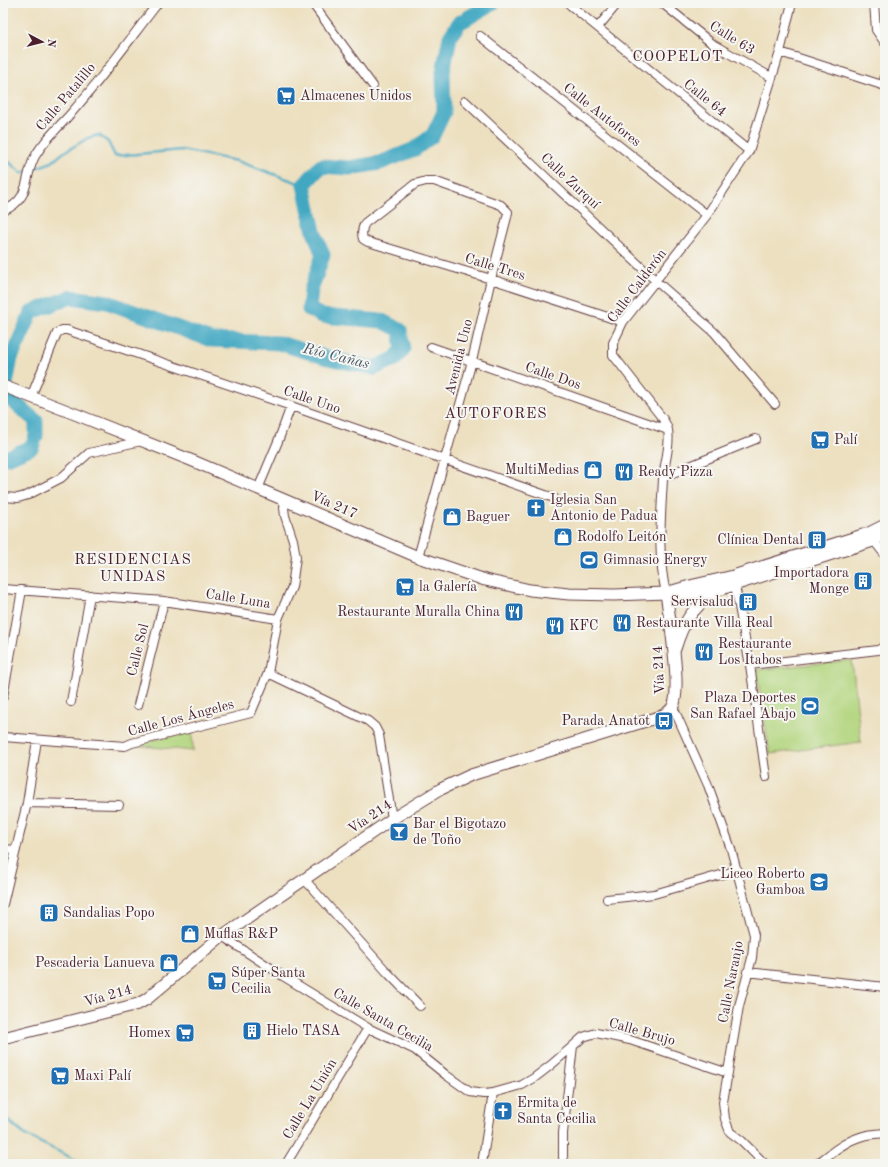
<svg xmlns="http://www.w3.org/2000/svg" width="888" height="1167" viewBox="0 0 888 1167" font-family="'Old Standard TT',serif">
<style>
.green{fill:#b2d57e;stroke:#7e7a54}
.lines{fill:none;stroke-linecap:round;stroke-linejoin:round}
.stream{stroke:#42a8c2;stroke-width:2.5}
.river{stroke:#42a8c2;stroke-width:15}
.minor-casing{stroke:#623c41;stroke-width:10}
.major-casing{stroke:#623c41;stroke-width:13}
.minor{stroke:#fff;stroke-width:8}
.major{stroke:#fff;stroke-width:11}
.labels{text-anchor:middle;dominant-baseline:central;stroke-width:4;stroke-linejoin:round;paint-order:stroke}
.street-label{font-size:14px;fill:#4a1f2b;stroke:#f6f6f2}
.poi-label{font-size:14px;fill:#4a1f2b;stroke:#f6f6f2;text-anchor:start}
.neighbourhood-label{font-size:15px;letter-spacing:1px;fill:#4a1f2b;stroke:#f6f6f2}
.water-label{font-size:15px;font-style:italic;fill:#475667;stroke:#f6f6f2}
</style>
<rect width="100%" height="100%" fill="#f6f6f2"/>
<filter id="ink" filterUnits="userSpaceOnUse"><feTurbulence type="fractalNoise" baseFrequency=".025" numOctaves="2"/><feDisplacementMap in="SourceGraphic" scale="8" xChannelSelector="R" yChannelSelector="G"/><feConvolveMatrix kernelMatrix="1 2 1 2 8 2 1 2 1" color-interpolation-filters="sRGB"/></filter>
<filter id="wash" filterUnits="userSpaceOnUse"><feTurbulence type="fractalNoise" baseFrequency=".012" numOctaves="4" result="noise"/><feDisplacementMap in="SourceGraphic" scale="16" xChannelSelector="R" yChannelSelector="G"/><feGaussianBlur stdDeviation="0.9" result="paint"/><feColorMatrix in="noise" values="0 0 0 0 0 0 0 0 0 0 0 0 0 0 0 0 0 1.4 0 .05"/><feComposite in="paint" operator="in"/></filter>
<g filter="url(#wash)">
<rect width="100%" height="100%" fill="#ede0c0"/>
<path class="green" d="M852 660 861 742 770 754 756 670Z
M192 731 193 751 132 745Z"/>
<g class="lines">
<path class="stream" d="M3 157 22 173 52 162 63 153 88 138 99 135 108 142 115 156 182 150 237 161 304 185
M3 1116 25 1135 84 1164"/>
<path class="river" d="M3 458 9 457 32 447 36 436V421L4 394 11 358 32 312 71 297 107 302 211 340 279 343 328 358 374 368 395 359 403 349 400 330 382 321 322 316 309 309 311 290 323 255 314 232 304 185 321 166 349 168 380 163 415 149 433 135 444 112 443 72 450 37 459 23 493 3"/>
</g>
</g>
<g filter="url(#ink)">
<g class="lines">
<g class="minor-casing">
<path id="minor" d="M312 3 373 86
M662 3 714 45 771 77
M874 3 876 30 885 43
M570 5 749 151
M598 27 618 3
M480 36 707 215
M780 52 885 86
M883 85 885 76
M465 101 656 281 714 332 775 404
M3 211C34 198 22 175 37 153 47 137 61 125 73 111 103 77 130 39 158 3
M431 347 668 430
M31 397 57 333 62 330H67L291 406 554 498
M663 477 756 439
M258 489 279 439 291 406
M3 497 18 498 28 495 61 478 89 453 141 441
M871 537 885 555
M418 557 472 361 491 279 507 217 508 212 501 205 434 181H426L415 184 365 223C362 228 361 232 363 239L368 242 491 279 623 322
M734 580 750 665 766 777
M3 589 164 601 278 619
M666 593C657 555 661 518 663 479 664 464 671 446 668 430 667 426 665 422 663 419L613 355V343L623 322 707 215 749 151 780 52 792 3
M750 665 878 650 885 646
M268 673 368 721 375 727 379 735 392 819
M3 697 22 590
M71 702 90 595
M138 705 164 601
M673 707 708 785 731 849 754 935 752 958 739 1006 723 1102 725 1119 730 1132 742 1141 765 1164
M3 737 125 746 132 743 251 713 268 673 278 619 292 587 296 557 293 540 285 516 284 508 285 500
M27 803 119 805
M3 849 16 850
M304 879 387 972 420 1006
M607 899 654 894 738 870
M3 904 27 803 37 740
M222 936 283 976 368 1028 415 1050 446 1075 470 1092 484 1094 493 1093 522 1085 534 1078 551 1065 573 1046
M747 972 885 987
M286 1164 368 1028
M482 1164 493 1093
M564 1164 563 1157V1133L573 1046 583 1037 596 1033 630 1040 728 1073
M817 1164C831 1153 845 1141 863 1136 870 1134 878 1134 885 1133"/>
</g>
<g class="major-casing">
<path id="major" d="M3 386 70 412 193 461 418 557 485 580 530 590 569 594 614 595 666 593 681 596 718 590 734 585 873 541 885 534
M667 593C688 585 711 582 733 576L869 533 885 525
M675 649C683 623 691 609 714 593
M3 1038 138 1004 147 999 219 938 392 819 441 789 471 775 662 716C666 713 671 711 673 706 682 689 669 615 666 593"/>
</g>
<use href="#minor" class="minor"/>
<use href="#major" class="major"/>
</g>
</g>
<defs>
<g id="supermarket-square" transform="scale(1)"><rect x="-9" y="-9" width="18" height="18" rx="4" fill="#1f6fb2" stroke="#f6f6f2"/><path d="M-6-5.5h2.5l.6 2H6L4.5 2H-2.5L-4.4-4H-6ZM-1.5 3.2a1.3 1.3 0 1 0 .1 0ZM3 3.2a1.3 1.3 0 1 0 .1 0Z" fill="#fff"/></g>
<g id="shop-square" transform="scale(1)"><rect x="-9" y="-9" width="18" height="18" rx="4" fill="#1f6fb2" stroke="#f6f6f2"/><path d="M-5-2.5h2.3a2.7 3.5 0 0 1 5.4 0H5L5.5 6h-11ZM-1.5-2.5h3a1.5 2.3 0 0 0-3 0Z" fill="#fff"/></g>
<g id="restaurant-square" transform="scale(1)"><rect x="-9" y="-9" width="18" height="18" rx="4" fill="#1f6fb2" stroke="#f6f6f2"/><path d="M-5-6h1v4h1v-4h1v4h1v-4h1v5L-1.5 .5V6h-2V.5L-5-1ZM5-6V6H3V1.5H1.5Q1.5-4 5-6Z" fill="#fff"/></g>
<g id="church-square" transform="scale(1)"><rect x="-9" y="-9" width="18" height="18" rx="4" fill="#1f6fb2" stroke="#f6f6f2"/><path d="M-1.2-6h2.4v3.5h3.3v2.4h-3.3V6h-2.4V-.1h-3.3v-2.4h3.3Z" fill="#fff"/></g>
<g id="building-square" transform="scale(1)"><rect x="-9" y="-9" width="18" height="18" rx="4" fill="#1f6fb2" stroke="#f6f6f2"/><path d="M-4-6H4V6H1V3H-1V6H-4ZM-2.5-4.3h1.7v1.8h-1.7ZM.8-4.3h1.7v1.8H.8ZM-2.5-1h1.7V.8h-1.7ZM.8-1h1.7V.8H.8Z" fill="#fff"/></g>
<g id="stadium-square" transform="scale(1)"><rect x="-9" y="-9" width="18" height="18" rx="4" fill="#1f6fb2" stroke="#f6f6f2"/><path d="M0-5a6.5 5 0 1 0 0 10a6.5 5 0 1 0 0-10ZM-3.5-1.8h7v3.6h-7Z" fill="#fff"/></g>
<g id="bus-square" transform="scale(1)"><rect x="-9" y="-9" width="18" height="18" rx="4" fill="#1f6fb2" stroke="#f6f6f2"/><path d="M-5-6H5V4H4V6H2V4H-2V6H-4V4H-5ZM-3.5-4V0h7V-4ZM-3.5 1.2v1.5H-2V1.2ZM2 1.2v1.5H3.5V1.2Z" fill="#fff"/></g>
<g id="bar-square" transform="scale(1)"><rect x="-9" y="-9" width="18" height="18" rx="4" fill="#1f6fb2" stroke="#f6f6f2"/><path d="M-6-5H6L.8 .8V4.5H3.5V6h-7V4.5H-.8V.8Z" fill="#fff"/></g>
<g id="school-square" transform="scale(1)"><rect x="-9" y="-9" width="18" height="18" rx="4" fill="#1f6fb2" stroke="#f6f6f2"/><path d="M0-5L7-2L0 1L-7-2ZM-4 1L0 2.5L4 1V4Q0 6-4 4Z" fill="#fff"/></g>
</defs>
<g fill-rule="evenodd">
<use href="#supermarket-square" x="286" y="96"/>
<use href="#supermarket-square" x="820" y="440"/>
<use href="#shop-square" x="593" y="470"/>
<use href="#restaurant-square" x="624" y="472"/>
<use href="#church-square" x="536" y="508"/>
<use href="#shop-square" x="452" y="517"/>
<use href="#shop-square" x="563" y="537"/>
<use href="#building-square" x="817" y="540"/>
<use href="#stadium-square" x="589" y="560"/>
<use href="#building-square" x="863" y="581"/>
<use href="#supermarket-square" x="405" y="587"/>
<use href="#building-square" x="748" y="602"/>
<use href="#restaurant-square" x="514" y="612"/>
<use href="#restaurant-square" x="622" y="623"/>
<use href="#restaurant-square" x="555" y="626"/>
<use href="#restaurant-square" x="704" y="652"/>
<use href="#stadium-square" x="810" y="706"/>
<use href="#bus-square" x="664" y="721"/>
<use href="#bar-square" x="399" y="832"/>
<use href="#school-square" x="819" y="882"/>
<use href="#building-square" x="49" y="913"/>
<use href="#shop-square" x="190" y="934"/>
<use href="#shop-square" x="169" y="963"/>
<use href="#supermarket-square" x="217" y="981"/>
<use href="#building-square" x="252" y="1031"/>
<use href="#supermarket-square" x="185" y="1033"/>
<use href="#supermarket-square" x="60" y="1076"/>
<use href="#church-square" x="503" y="1111"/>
</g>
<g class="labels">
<g class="street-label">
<text transform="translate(732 38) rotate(32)">Calle 63</text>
<text transform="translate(66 97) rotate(-50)">Calle Patalillo</text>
<text transform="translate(705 98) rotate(39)">Calle 64</text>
<text transform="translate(602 115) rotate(38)">Calle Autofores</text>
<text transform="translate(570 181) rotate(43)">Calle Zurquí</text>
<text transform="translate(495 267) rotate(17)">Calle Tres</text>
<text transform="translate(637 286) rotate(-53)">Calle Calderón</text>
<text transform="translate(459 357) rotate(-76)">Avenida Uno</text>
<text transform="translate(553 376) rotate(19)">Calle Dos</text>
<text transform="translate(312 400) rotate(19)">Calle Uno</text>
<text transform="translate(334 505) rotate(24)">Vía 217</text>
<text transform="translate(238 599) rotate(9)">Calle Luna</text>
<text transform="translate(138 650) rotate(-76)">Calle Sol</text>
<text transform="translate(659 670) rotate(-93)">Vía 214</text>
<text transform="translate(181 718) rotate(-15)">Calle Los Ángeles</text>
<text transform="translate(370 817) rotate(-34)">Vía 214</text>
<text transform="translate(731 982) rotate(-79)">Calle Naranjo</text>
<text transform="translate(108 996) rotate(-16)">Vía 214</text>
<text transform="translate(383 1020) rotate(30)">Calle Santa Cecilia</text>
<text transform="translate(642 1032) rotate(16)">Calle Brujo</text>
<text transform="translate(310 1099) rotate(-59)">Calle La Unión</text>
</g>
<g class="poi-label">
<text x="300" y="96">Almacenes Unidos</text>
<text x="834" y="440">Palí</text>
<text x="579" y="470" text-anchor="end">MultiMedias</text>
<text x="638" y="472">Ready Pizza</text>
<text x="550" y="500">Iglesia San<tspan x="550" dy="16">Antonio de Padua</tspan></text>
<text x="466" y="517">Baguer</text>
<text x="577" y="537">Rodolfo Leitón</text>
<text x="803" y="540" text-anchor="end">Clínica Dental</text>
<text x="603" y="560">Gimnasio Energy</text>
<text x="849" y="573" text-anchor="end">Importadora<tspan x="849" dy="16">Monge</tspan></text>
<text x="419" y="587">la Galería</text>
<text x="734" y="602" text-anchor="end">Servisalud</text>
<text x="500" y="612" text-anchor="end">Restaurante Muralla China</text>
<text x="636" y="623">Restaurante Villa Real</text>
<text x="569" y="626">KFC</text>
<text x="718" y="644">Restaurante<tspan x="718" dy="16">Los Itabos</tspan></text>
<text x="796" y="698" text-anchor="end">Plaza Deportes<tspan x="796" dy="16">San Rafael Abajo</tspan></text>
<text x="650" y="721" text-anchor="end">Parada Anatot</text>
<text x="413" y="824">Bar el Bigotazo<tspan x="413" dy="16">de Toño</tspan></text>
<text x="805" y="874" text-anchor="end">Liceo Roberto<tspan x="805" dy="16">Gamboa</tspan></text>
<text x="63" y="913">Sandalias Popo</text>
<text x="204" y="934">Muflas R&amp;P</text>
<text x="155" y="963" text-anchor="end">Pescaderia Lanueva</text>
<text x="231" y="973">Súper Santa<tspan x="231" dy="16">Cecilia</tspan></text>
<text x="266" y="1031">Hielo TASA</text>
<text x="171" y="1033" text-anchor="end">Homex</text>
<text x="74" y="1076">Maxi Palí</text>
<text x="517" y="1103">Ermita de<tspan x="517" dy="16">Santa Cecilia</tspan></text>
</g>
<g class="neighbourhood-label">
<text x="678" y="57">COOPELOT</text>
<text x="496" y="414">AUTOFORES</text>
<text x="133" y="560">RESIDENCIAS<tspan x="133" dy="17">UNIDAS</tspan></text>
</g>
<g class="water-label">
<text transform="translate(336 357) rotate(14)">Río Cañas</text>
</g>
</g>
<rect width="888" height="1167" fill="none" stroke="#f6f6f2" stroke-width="16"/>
<g transform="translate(42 42) rotate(97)" stroke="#f6f6f2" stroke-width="3" paint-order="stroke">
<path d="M0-3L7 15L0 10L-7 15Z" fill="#4a1f2b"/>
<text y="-6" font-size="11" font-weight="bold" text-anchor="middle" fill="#4a1f2b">N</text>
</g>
</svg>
